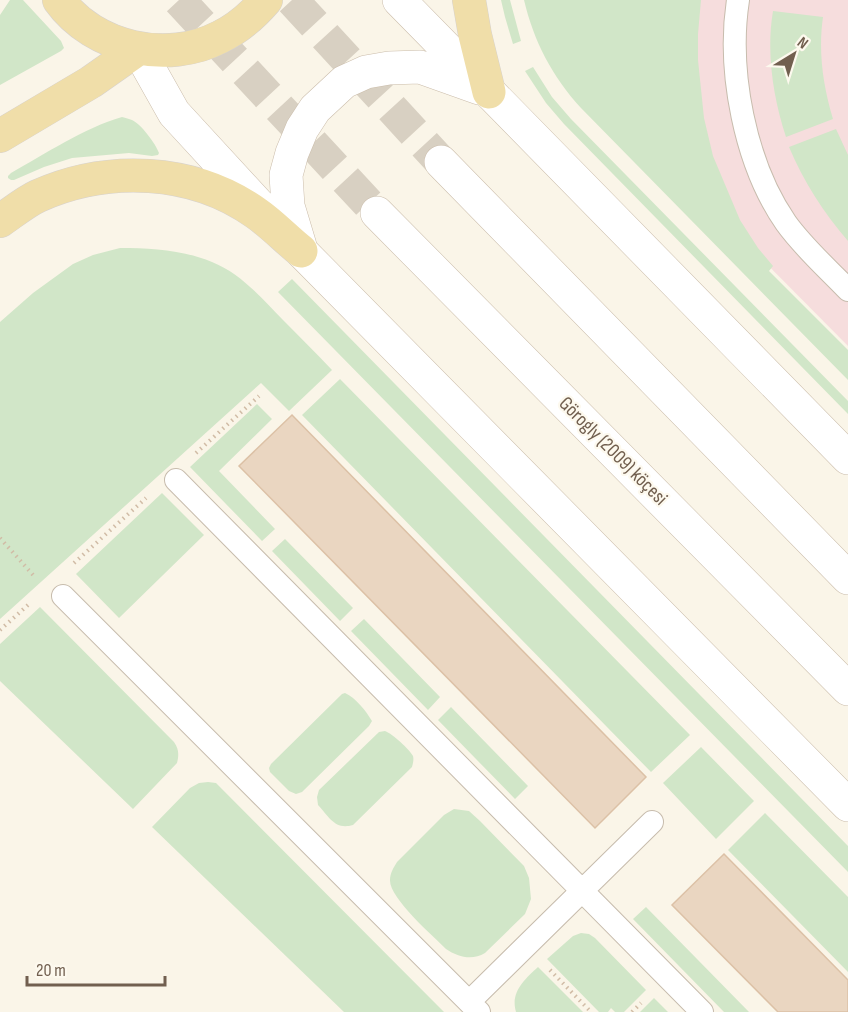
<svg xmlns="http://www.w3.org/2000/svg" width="848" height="1012" viewBox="0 0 848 1012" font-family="'Sofia Sans Condensed',sans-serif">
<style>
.medical{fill:#f6dddd}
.green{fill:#d1e6c8}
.building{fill:#ead6c1;stroke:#dcc1a6;stroke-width:1.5}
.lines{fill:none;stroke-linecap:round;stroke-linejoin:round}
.secondary-tunnel{stroke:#d8d0c2;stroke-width:33;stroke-dasharray:33 16;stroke-linecap:butt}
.lane-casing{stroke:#c7bcad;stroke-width:24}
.secondary-casing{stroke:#cbbdab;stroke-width:34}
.primary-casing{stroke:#d7d2ce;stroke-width:34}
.path{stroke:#d1bca6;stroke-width:4;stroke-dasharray:1.5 4.5;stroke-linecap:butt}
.lane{stroke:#fff;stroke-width:22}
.secondary{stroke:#fff;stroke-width:33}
.primary{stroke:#f0dea9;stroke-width:33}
.labels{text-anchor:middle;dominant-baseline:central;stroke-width:4.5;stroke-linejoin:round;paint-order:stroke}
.street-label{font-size:20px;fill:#715f4f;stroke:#fdf9ee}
</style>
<rect width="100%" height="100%" fill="#faf5e8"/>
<path class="medical" d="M575 0H848V346L616 112Z"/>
<path class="green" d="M10 0H23L61 41 64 48 61 51 0 85V15Z
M501 0H510L521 41 513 44 505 17Z
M524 0H701L698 34V60L704 118 713 156 740 220 758 248 773 266 769 271 848 350V380L581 108C552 76 534 42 524 0Z
M773 11 823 17C818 52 823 85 833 119L786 137C773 97 766 52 773 11Z
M533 67 552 97 571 119 848 401V414L564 124 546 103 525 71Z
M122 117C126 118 129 119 132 120 141 124 156 144 159 153L158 155 152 156 129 153 72 158 44 167 14 180H11L8 178V176L11 173C45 154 84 128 122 117Z
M836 129 848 155V241C823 212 804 182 789 147Z
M120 248C151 248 183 250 212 262 240 273 262 298 283 320 299 336 316 353 332 370L289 411 261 383 0 619V322L33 293 73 264 93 255Z
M292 279 848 846V872L278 292Z
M340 379 690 735 651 772 302 415Z
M257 404 272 419 219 471 275 529 262 541 190 467Z
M162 493 204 535 119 618 76 574Z
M285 539 353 608 340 621 272 551Z
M40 607 174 742C179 749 179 755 177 763L133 809 0 681V644Z
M364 619 440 697 428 710 351 631Z
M345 693C356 698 366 711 372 721L369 726 302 792 296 794 289 791 270 772 269 768 271 764 342 694Z
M451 707 528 786 515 799 438 720Z
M385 731C393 734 409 749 413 756 414 760 413 763 412 767L353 825C335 830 330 818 318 805L317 797 319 790 379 732Z
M701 747 754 801 716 839 663 783Z
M208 782 216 783 444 1012H344L152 827 190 788 199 783Z
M454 809 469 811 480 821 524 866 529 878 531 899 525 914 485 953C472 961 458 957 446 949 433 936 389 898 390 880 390 873 394 867 397 862L444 815Z
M765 813 848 897V972L728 850Z
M646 907 749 1012H724L633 919Z
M581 933 589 934 595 938 646 990 624 1012H615L611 1008 608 1012H599L547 959 573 936Z
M538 967 583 1012H516C510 992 525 979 538 967Z
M654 998 668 1012H640Z"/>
<path class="building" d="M292 415 646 777 595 828 239 466Z
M724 854 848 980V1012H778L672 905Z"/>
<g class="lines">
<path class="secondary-tunnel" d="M179 0 377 213
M292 0 441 162"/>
<g class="lane-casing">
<path id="lane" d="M738 0C727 71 745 164 786 223 804 248 827 268 848 290
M176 480 702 1012
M63 596 479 1012
M469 1002 652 822"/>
</g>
<g class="secondary-casing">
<path id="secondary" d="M399 0 848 458
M138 49 174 113 301 251 848 805
M441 162 848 578
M377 213 848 689
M300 246 288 206 286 175 292 153 302 129 315 109 344 82 366 72 389 68 420 67 479 88"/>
</g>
<g class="primary-casing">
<path id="primary" d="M59 0C94 49 168 64 220 37 239 28 253 15 266 0
M469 0 475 35 489 92
M0 136 91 82 138 49
M0 221C12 213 25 202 38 196 107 165 193 168 256 213 272 224 286 239 301 251"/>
</g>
<path class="path" d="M196 453 259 396
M0 538 34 576
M74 563 146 498
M0 630 28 605
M550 970 591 1012
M632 1012 641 1003"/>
<use href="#lane" class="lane"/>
<use href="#secondary" class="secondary"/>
<use href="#primary" class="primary"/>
</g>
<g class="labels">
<g class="street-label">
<text transform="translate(613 451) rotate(45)">Görogly (2009) köçesi</text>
</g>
</g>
<g transform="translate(794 54) rotate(38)" stroke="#fdf9ee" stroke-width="4.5" paint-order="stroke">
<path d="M0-4.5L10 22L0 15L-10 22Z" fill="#715f4f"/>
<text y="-9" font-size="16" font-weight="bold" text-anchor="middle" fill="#715f4f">N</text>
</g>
<path d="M27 976v9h138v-9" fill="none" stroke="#715f4f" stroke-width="3"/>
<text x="36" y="976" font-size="18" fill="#715f4f" stroke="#fdf9ee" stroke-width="4.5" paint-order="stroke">20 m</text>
</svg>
